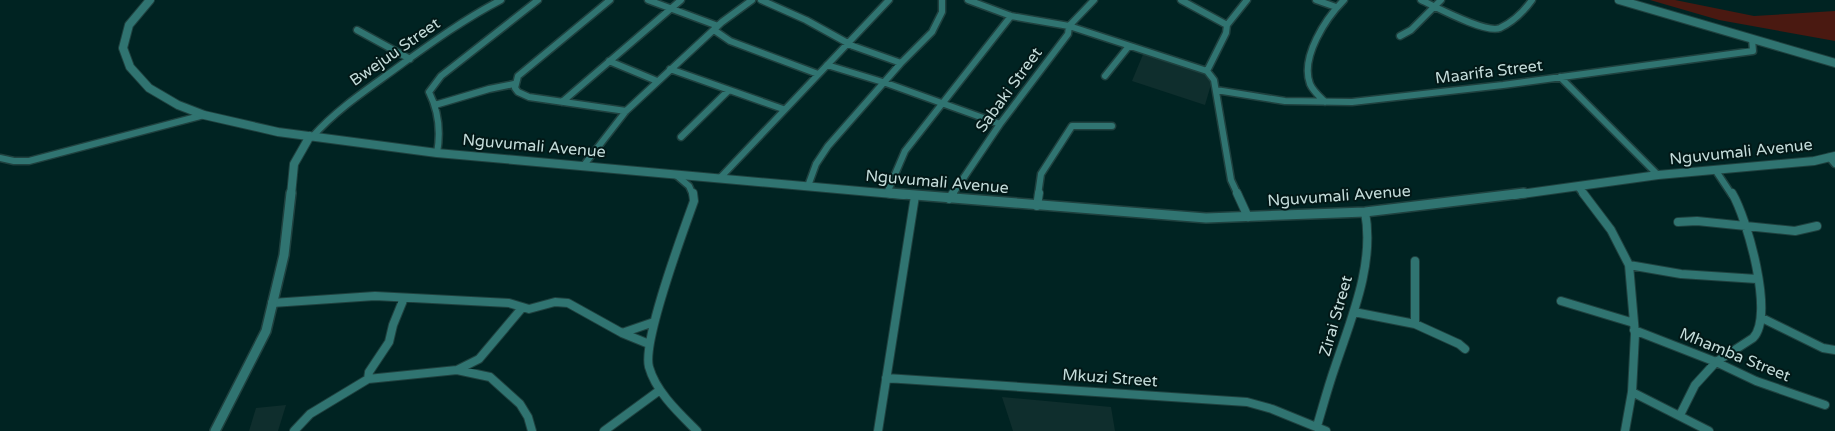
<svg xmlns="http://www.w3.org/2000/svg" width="1835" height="431" viewBox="0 0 1835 431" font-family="'Varela Round',sans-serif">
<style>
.built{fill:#0f2e2d}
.green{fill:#4a1911}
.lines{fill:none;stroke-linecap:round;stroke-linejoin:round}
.minor-far1-casing{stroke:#1f413f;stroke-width:9}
.minor-casing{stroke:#1f413f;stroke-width:10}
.tertiary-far1-casing{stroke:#1f413f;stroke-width:10}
.tertiary-casing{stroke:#1f413f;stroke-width:12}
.minor-far1{stroke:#307471;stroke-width:6}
.minor{stroke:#307471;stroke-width:8}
.tertiary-far1{stroke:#307471;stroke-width:8}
.tertiary{stroke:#307471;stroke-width:9}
.labels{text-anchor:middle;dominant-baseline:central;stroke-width:4;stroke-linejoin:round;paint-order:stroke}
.street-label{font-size:16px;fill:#c4dcda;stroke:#021817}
</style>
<rect width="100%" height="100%" fill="#002322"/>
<path class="built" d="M1144 52 1204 72 1212 81 1205 105 1132 81Z
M1002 397 1111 407 1115 431H1013Z
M286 405 278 431H249L256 408Z"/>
<path class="green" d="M1650 0H1675L1754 16 1835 11V41L1719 20Z"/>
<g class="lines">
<g class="minor-far1-casing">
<path id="minor-far1" d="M610 0 518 76 515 88 518 92 529 97 626 111
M648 0 718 26
M761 0 806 20 853 46 901 63
M968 0 1011 16 1069 26 1207 71 1214 80 1231 180 1238 195
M1181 0 1227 25
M1316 0 1336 7
M1421 0C1436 7 1486 34 1500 28 1513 22 1524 11 1532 0
M357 30 410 59
M714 30 730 41 818 74
M1400 36 1411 30 1441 0
M609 61 657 81
M827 65 886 83 1000 124
M670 69 783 109
M1207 71 1226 33 1227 25 1247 0
M1105 76 1129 46
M1560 77 1658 175
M1216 90 1285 101 1352 102 1503 85 1753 51 1752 39
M562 102 681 0
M1325 102C1320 97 1313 91 1310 84 1300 57 1326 18 1344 0
M435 105 489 89 514 84
M313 136C339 107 371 87 402 64 434 41 466 18 501 0
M681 137 729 90
M437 153C441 131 439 112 429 92L441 76 538 0
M1829 157 1835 164
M0 158 14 161H29L204 115
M584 165 626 111 722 22 752 0
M1716 171 1732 195
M676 175 689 186 693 195
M720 178 889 0
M808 186 816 164 828 146 901 63 932 32 942 12V0
M1578 187 1584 195
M887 193 905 151 1011 16
M952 195 1000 124 1068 34 1069 26 1094 0
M1038 195 1041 174 1072 126H1112"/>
</g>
<g class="minor-casing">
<path id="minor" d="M693 193 694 201C683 232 642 341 649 367 656 392 679 413 697 431
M1237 193 1248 217
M1583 193 1611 230 1629 265 1635 334 1632 392 1625 431
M949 199 953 193
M1037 206 1039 193
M1678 222 1697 221 1795 231 1817 226
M1415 261V324
M1629 265 1681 274 1757 279
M1561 301 1634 323
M272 303 375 296 509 303 529 309 555 302 568 303 622 333 649 344
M1354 312 1415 324 1459 344 1465 349
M1762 318 1823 348 1835 350
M1634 330 1716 362 1756 381 1825 405
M622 333 654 322
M457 370 490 377 520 404 528 417 532 431
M886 378 1247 402 1272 409 1326 431
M368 379 369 372 389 342 393 325 404 298
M1632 392 1709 431
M1680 415 1695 385 1716 362 1753 338C1775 316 1747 218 1732 193
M1317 426C1323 406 1328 387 1335 367 1351 319 1375 264 1365 212
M294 431 310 414 368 379 457 370 479 359 522 308
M604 431 660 390
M878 431 915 196"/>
</g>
<g class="tertiary-far1-casing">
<path id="tertiary-far1" d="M150 0 129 25 123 48 130 67 149 88 178 105 204 115 278 132 437 153 904 195
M1619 0 1835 63
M291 195 294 164 310 136
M1514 195 1658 175 1814 161 1835 156"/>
</g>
<g class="tertiary-casing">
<path id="tertiary" d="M890 193 1206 218 1365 212 1524 193
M215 431 266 331 284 255 291 193"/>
</g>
<use href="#minor-far1" class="minor-far1"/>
<use href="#minor" class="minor"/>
<use href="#tertiary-far1" class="tertiary-far1"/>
<use href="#tertiary" class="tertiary"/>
</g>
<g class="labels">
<g class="street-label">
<text transform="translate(395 52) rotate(-35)">Bwejuu Street</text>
<text transform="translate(1489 72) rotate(-7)">Maarifa Street</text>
<text transform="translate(1009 90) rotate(-54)">Sabaki Street</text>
<text transform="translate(534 146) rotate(5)">Nguvumali Avenue</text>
<text transform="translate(1741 152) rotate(-6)">Nguvumali Avenue</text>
<text transform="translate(937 182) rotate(5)">Nguvumali Avenue</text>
<text transform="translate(1339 196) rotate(-4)">Nguvumali Avenue</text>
<text transform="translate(1336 316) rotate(-74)">Zirai Street</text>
<text transform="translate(1735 355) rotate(22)">Mhamba Street</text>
<text transform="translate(1110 378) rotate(4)">Mkuzi Street</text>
</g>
</g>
</svg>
